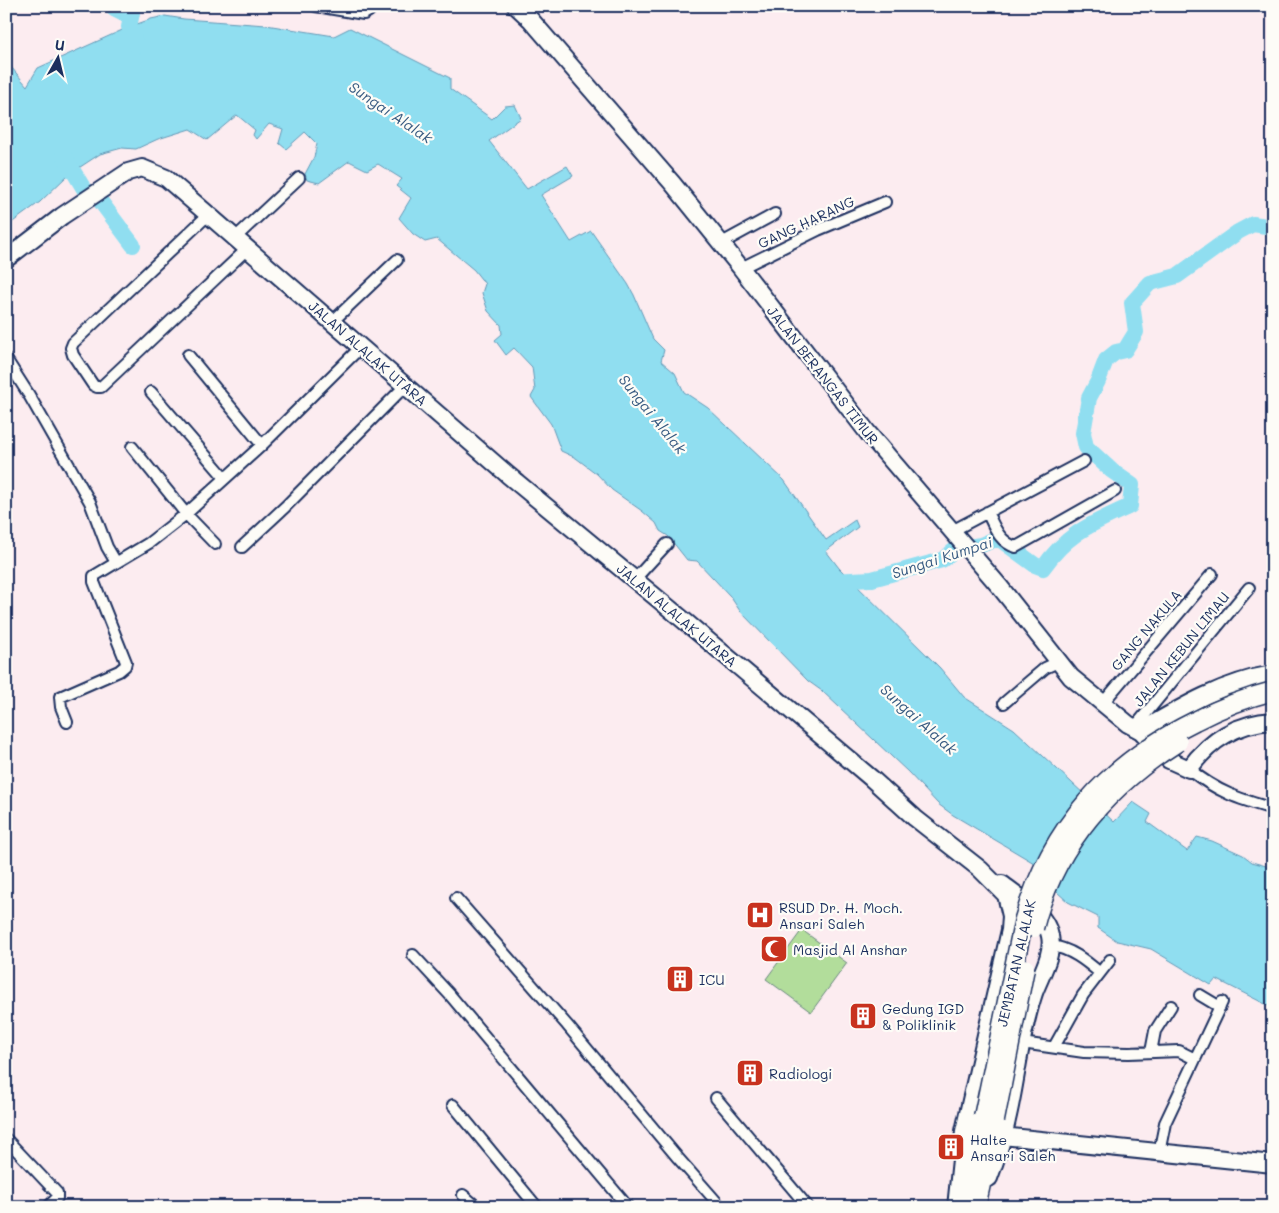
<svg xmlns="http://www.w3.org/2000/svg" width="1279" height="1213" viewBox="0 0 1279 1213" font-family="Mali,sans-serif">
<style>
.green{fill:#b2dd9b;stroke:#66867c}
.water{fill:#90def0;stroke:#6198b6}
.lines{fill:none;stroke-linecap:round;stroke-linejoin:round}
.river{stroke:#90def0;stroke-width:16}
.minor-casing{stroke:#1b2f5e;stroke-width:14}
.primary-casing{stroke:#1b2f5e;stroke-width:20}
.trunk-casing{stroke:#1b2f5e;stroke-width:21}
.minor{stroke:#fdfcf7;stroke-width:10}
.primary{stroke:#fdfcf7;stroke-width:16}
.trunk{stroke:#fdfcf7;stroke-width:18}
.trunk-bridge-casing{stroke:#1b2f5e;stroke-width:21;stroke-linecap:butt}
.trunk-bridge{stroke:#fdfcf7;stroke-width:18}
.labels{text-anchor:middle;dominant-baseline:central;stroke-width:4.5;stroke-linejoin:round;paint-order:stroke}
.street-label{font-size:14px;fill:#1b2f5e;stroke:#fdfcf7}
.poi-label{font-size:14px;fill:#1b2f5e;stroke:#fdfcf7;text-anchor:start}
.water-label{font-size:15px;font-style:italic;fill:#385b82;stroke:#fdfcf7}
</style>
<rect width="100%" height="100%" fill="#fcecf0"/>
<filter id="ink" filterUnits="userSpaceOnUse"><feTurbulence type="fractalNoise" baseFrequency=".02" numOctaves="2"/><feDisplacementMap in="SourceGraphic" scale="10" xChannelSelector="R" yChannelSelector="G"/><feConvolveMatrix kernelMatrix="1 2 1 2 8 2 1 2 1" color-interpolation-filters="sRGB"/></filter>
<g filter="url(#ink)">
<path class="green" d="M802 930 847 963 811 1012 766 979Z"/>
<path class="water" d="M165 16 184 19 266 25 334 36 350 28 450 78V89L492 119 505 106 515 105 521 118 489 141 527 189 567 166 573 176 541 195 571 242 591 231 628 284 634 295 653 339 664 350 661 361 675 373 684 392 708 408 784 480 826 540 855 520 858 527 826 551 839 568 940 668 964 697 1014 729 1114 822 1133 802 1151 814 1147 822 1187 851 1197 837 1212 841 1243 855 1252 862 1273 868V1008L1216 979 1211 985 1151 949 1117 941 1098 928V917L1068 902 1057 892 1034 863 953 815 938 804 908 772 822 691 808 681 740 611 730 596 697 561 687 560 668 536 660 531 656 523 642 511 612 490 597 474 576 458 561 451 551 424 531 397 535 390 532 367 514 348 506 355 495 340 502 334 501 325 488 311 482 293 485 284 474 270 437 239 425 242 413 234 399 218 411 198 396 186 402 179 378 164 367 170 349 161 319 183 307 180 305 174 314 157 317 144 305 132 286 149 279 143 283 129 269 124 256 139 253 135 255 130 237 115 207 140 190 129 158 139 136 149 122 148 100 154 68 175 40 202 6 227V61L27 86 38 68 129 27 151 19Z"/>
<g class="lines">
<path class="river" d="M113 6 114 9 124 14 132 13 129 27 137 46
M63 154 84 189 98 198 133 245
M831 581 872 579 942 560 956 549 981 545 998 538 1035 565 1043 568C1068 532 1092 524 1130 506L1132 485 1112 471 1086 447 1083 433 1089 398 1098 381 1106 360 1116 352 1125 350 1136 332 1132 303 1150 283 1177 276 1238 232 1253 224 1273 227"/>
<g class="minor-casing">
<path id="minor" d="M316 6 364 14 369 11 371 6
M209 214 73 343 71 348 73 355 93 385 97 387H101L247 249
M235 238 299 178
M720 244 775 214
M741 268 818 230 885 202
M332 322 397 260
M188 355 262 445
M6 359 29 395 90 502 107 547 114 559 117 561
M151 392 225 478
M132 447 186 514 215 544
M987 512C994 526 999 542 1016 547L1115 491
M952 531 1084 461
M242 547 285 507 406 385
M635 579 667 544
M1004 703 1045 668 1058 662
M1102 704 1212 574
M67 722 61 707 60 697 119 671 125 666 126 662 94 582V576L149 543 186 514 262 445 361 347
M1134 728 1249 588
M1189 769C1217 792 1239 799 1273 809
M456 898 567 1025 678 1158 721 1207
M1051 946C1070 948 1086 961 1100 973
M413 955 450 995 628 1207
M1200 995 1220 1007
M1022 1043 1084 1052 1129 1053 1179 1051 1195 1059
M1054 1047 1083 995 1110 960
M1151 1052 1155 1031 1171 1006
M716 1098 808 1207
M453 1105 537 1207
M6 1139 57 1193V1198L48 1207
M1159 1153 1165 1123 1222 1002
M463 1195 477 1207"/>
</g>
<g class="primary-casing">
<path id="primary" d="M516 6 531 20 673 184 741 268 868 433 1000 587 1071 677 1128 724 1141 731 1169 760 1189 769C1210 740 1236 723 1273 721
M6 259 62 216 128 172 142 168 166 178 508 475 681 618 871 778 915 818 980 869 1006 895 1011 916 1010 930 964 1131 956 1207
M1141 731C1183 706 1224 682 1273 674
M1002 1136 1273 1164
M989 1178C996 1159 1003 1139 1007 1120 1017 1078 1020 1034 1034 993 1040 976 1054 954 1050 936 1046 913 1019 897 1002 884"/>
</g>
<g class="trunk-casing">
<path id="trunk" d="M962 1207 983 1117
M976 1207 995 1120"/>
</g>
<use href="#minor" class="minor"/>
<use href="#primary" class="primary"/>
<use href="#trunk" class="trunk"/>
<g class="trunk-bridge-casing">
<path id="trunk-bridge" d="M1034 928C1054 847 1108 786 1178 742
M983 1117 1024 919C1051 826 1109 763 1195 721 1220 708 1245 698 1273 691
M995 1120 1025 968"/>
</g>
<use href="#trunk-bridge" class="trunk-bridge"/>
</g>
</g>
<defs>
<g id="hospital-square" transform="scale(1.4375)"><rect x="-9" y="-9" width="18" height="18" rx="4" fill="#c8321e" stroke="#fdfcf7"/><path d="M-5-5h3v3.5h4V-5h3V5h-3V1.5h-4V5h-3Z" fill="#fff"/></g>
<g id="mosque-square" transform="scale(1.4375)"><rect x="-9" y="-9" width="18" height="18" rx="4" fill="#c8321e" stroke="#fdfcf7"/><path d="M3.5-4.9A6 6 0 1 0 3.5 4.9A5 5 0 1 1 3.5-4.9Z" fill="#fff"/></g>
<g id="building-square" transform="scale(1.4375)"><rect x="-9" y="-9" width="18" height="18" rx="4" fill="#c8321e" stroke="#fdfcf7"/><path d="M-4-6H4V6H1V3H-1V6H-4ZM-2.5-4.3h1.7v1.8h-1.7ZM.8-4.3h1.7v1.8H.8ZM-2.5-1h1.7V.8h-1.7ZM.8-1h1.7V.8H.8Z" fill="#fff"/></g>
</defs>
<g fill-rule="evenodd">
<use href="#hospital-square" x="760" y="915"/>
<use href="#mosque-square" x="774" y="949"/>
<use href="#building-square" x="680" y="979"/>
<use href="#building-square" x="863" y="1016"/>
<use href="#building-square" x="750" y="1073"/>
<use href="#building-square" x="951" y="1147"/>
</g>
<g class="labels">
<g class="street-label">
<text transform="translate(806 222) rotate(-25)">GANG HARANG</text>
<text transform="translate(368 353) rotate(41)">JALAN ALALAK UTARA</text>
<text transform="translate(823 375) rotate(52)">JALAN BERANGAS TIMUR</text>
<text transform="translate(677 615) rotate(40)">JALAN ALALAK UTARA</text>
<text transform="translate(1146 630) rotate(-50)">GANG NAKULA</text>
<text transform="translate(1181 649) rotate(-51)">JALAN KEBUN LIMAU</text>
<text transform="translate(1016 963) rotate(-77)">JEMBATAN ALALAK</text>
</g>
<g class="poi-label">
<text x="779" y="907">RSUD Dr. H. Moch.<tspan x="779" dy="16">Ansari Saleh</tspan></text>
<text x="793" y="949">Masjid Al Anshar</text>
<text x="699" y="979">ICU</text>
<text x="882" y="1008">Gedung IGD<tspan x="882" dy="16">&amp; Poliklinik</tspan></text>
<text x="769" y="1073">Radiologi</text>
<text x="970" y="1139">Halte<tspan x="970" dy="16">Ansari Saleh</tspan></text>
</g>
<g class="water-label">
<text transform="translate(391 112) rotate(34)">Sungai Alalak</text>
<text transform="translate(653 414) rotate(51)">Sungai Alalak</text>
<text transform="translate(942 557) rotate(-18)">Sungai Kumpai</text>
<text transform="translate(919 719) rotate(42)">Sungai Alalak</text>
</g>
</g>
<rect width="1279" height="1213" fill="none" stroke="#fdfcf7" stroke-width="25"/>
<rect x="12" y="12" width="1254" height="1188" fill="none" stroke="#1b2f5e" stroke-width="2" filter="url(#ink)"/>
<g transform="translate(58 58) rotate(8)" stroke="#fdfcf7" stroke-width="4" paint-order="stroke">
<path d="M0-4L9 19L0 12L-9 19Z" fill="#1b2f5e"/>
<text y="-8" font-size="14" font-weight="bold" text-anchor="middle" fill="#1b2f5e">U</text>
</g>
</svg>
